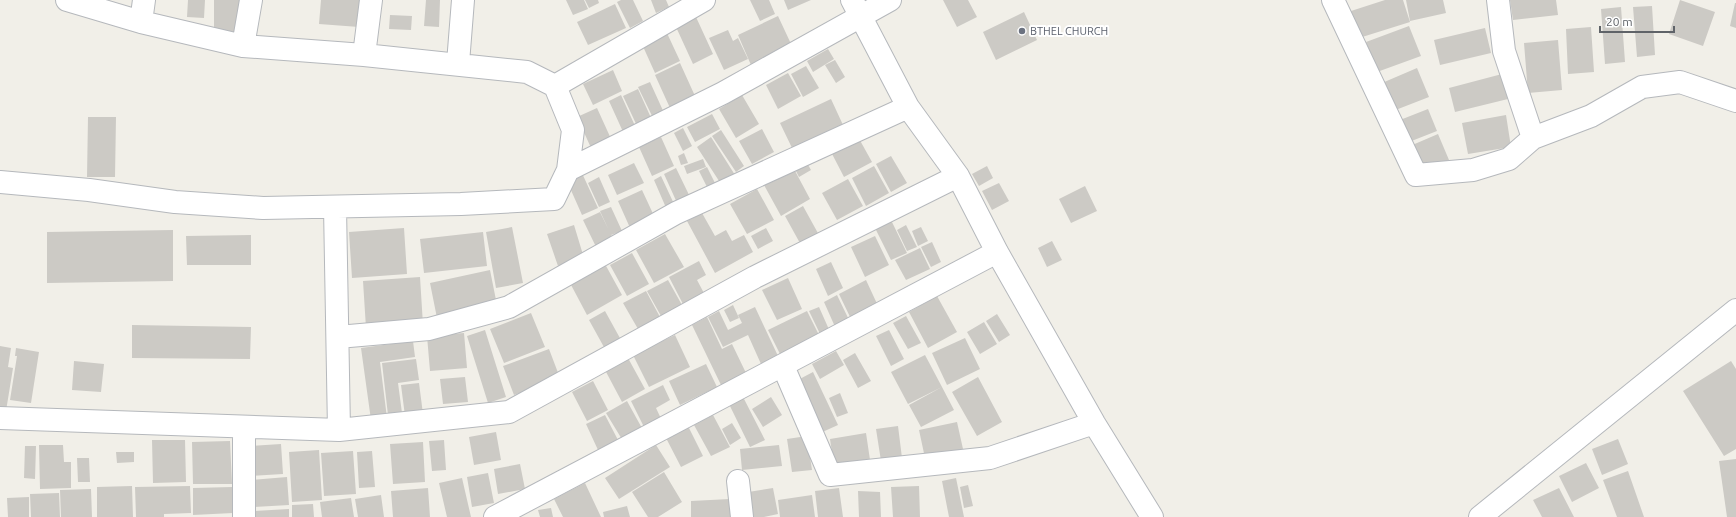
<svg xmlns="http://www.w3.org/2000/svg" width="1736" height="517" viewBox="0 0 1736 517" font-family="Ubuntu,sans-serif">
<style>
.building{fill:#cccac5}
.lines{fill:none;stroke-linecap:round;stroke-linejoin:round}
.minor-casing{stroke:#b5b8bc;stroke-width:24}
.minor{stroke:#fff;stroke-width:22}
.worship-dot{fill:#6b7280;stroke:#fff;stroke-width:1.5}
.labels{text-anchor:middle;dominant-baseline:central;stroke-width:4;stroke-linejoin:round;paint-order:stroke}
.worship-label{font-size:11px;fill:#5b616d;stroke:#fff;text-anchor:start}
</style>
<rect width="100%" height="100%" fill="#f1efe8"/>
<path class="building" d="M188 0H205L204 18 187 17Z
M214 0H239L238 32 214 31Z
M321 0H361L359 27 319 24Z
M426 0H440L439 27 424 26Z
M566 0H584L588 9 573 15Z
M585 0H598L599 3 589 8Z
M621 0H633L643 21 630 28 617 2Z
M651 0H666L669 7 656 13Z
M750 0H769L775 14 760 21Z
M784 0H811L788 10Z
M943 0H968L977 17 957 27Z
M1385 0H1403L1410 22 1359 38 1351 11Z
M1406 0H1443L1446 13 1410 21Z
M1510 0H1556L1558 15 1513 20Z
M1680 0 1715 12 1703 46 1669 34Z
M1735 3H1736V28L1730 26Z
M615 4 626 28 588 45 577 22Z
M1652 6 1655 55 1637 57 1633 7Z
M1621 7 1625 62 1605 64 1601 9Z
M1024 12 1037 40 996 60 983 32Z
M390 15 412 16 411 30 389 29Z
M778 16 792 46 751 65 738 35Z
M696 17 713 54 693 64 676 27Z
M1409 26 1421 56 1377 72 1366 42Z
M1591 27 1594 72 1568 74 1566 29Z
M1485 28 1491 53 1440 65 1434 40Z
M728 30 733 41 738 38 748 59 724 70 709 38Z
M666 31 680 61 655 73 641 42Z
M1558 40 1562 90 1528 93 1524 43Z
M828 49 834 59 813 72 807 61Z
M835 60 845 77 836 83 825 65Z
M680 63 695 96 670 108 655 75Z
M806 66 819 88 803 97 791 74Z
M1417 68 1429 97 1393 111 1382 83Z
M613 70 622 91 593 105 583 84Z
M788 73 801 96 778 109 766 85Z
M1502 74 1508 99 1455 112 1449 88Z
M650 82 665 115 654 120 638 87Z
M638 89 652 120 638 128 623 96Z
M621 95 636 128 624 134 609 101Z
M742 95 759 124 736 138 719 109Z
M831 99 843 125 793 150 780 123Z
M597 108 612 141 592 150 577 117Z
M1428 109 1437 131 1409 142 1400 120Z
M712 114 720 129 695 142 687 127Z
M1506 115 1511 147 1468 154 1462 123Z
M88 117H116L115 177H87Z
M683 128 692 146 683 151 674 133Z
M762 129 774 152 752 164 739 141Z
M721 130 744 166 736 172 712 136Z
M1438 134 1449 160 1421 172 1410 146Z
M857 135 872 162 844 177 830 150Z
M661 137 674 166 652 176 639 147Z
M711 137 735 175 721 184 697 147Z
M684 153 688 163 681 165 678 156Z
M891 156 907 183 891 192 876 164Z
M703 159 706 167 687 174 684 166Z
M634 163 644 183 617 195 608 175Z
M807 163 811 170 799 177 795 169Z
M874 166 889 193 866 206 852 178Z
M987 166 993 178 979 186 972 174Z
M707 167 715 183 707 187 699 171Z
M676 168 691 199 678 205 664 174Z
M794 169 810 199 781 216 764 185Z
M581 171 598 208 582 215 566 179Z
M661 176 675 206 667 210 654 180Z
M599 177 610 202 599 207 588 183Z
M848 179 863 206 837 220 822 193Z
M999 183 1009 201 992 210 982 191Z
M1085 186 1097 211 1071 223 1059 199Z
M757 189 774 220 747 234 730 204Z
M642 190 655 218 631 230 618 201Z
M803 206 819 235 801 245 785 216Z
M611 207 622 231 611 235 600 211Z
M600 212 615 243 598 251 583 220Z
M702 213 715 236 726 230 732 241 744 235 753 252 715 273 687 221Z
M891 220 907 253 891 260 875 228Z
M574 225 584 258 558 266 547 234Z
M906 225 917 247 907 251 897 230Z
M512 227 523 283 496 288 486 232Z
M921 227 928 241 918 246 912 231Z
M404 228 407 274 352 278 349 232Z
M766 228 773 241 758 249 751 236Z
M173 230V281L47 283V232Z
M483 232 487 266 424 273 420 239Z
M665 234 684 267 654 283 636 250Z
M251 235V265H187L186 236Z
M875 236 889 265 865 277 851 247Z
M1052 241 1062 260 1047 267 1038 248Z
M932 242 941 262 931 267 921 247Z
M920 248 930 269 906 280 895 260Z
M632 253 649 284 627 296 610 265Z
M699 261 706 275 697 280 705 295 684 306 669 277Z
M831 262 843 288 828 296 816 269Z
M605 264 622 295 587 315 570 283Z
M490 270 497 305 437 318 430 283Z
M420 277 423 325 366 328 363 281Z
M788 278 802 309 777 320 762 290Z
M668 280 682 305 661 316 647 291Z
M866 280 879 308 852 321 839 294Z
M646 291 660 317 638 329 623 303Z
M837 295 850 322 836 329 824 302Z
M937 296 957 332 928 348 909 312Z
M733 305 739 318 730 322 724 310Z
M755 307 778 356 761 364 748 335 723 347 708 317 719 311 728 330 742 323 738 315Z
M819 307 831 334 822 338 809 311Z
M605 311 621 340 605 349 589 320Z
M807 311 821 339 782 358 768 330Z
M531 313 545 347 504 363 490 329Z
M997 314 1010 335 999 342 986 321Z
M906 316 921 343 908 349 893 323Z
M707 317 722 349 732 344 746 373 721 385 692 325Z
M984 322 997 344 980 354 967 332Z
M132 325 251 327 250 359 132 358Z
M485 330 506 397 488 403 467 336Z
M889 330 904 359 891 366 876 336Z
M464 333 467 368 430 371 427 336Z
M675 335 690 367 649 387 633 355Z
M965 338 980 369 947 385 932 353Z
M413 341 415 357 380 362 387 418 371 420 361 348Z
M0 346 11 348 8 367 13 368 6 411 0 410Z
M16 348 39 352 31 403 10 400 17 356H15Z
M549 349 560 378 514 395 503 366Z
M836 351 844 365 820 379 812 364Z
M855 353 871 381 858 388 843 360Z
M925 355 942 387 908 404 891 372Z
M628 358 645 389 622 402 605 370Z
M416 359 419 380 398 383 402 413 388 415 382 363Z
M74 361 104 364 101 392 72 390Z
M1731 361 1736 369V449L1724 456 1683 391Z
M706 364 717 387 680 405 669 381Z
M813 372 838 425 818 434 794 382Z
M465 377 468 402 443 404 440 379Z
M978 377 1002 422 977 436 952 392Z
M593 381 608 410 587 421 572 392Z
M419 383 423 414 405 416 401 385Z
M663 385 670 400 656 408 664 425 647 433 631 401Z
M942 387 954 410 921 427 909 405Z
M840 393 848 413 837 417 829 398Z
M742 395 765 440 750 447 728 402Z
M771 397 782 415 763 427 752 409Z
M627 401 643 430 623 441 606 413Z
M605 415 618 440 598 450 586 424Z
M713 415 730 447 711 456 694 425Z
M957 422 963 449 925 458 919 430Z
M732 423 741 438 730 445 722 429Z
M688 426 703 456 681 467 666 438Z
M898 426 902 458 881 461 876 429Z
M496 432 501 460 474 465 469 437Z
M866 433 870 460 834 466 830 439Z
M807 436 812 470 792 472 787 439Z
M1618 439 1628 464 1602 475 1592 449Z
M152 440H185L186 482 153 483Z
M444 440 446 470 432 471 429 441Z
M230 441 232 484H193L192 442Z
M423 442 425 482 393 484 390 444Z
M281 444 283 474 252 476 250 446Z
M39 445H63L64 462H71V488L40 489Z
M656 445 670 467 619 499 605 478Z
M779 445 782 466 742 470 740 449Z
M25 446H36L35 479 24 478Z
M319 450 322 500 292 502 289 452Z
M353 451 356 494 324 496 321 453Z
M372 451 375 487 359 488 357 452Z
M116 452H134V462L117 463Z
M77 458H89L90 482H78Z
M1736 459V517H1727L1719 461Z
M1586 463 1599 488 1572 502 1559 476Z
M520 464 525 489 498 494 494 469Z
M1628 471 1644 517H1617L1603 480Z
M664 472 682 502 658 517H648L632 492Z
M488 473 494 503 472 507 467 477Z
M287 477 289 505 253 507 251 480Z
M462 478 471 517H447L439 483Z
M956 478 964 517H949L942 481Z
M585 483 601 517H563L554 499Z
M968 485 973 506 964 508 960 487Z
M132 486 133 517H97V487Z
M190 486 191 513 164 514V517H136L135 487Z
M919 486 920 517H893L891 487Z
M232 487 233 513 193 515V488Z
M428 488 430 517H393L391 491Z
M773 488 778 514 764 517H747L742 493Z
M839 488 843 517H818L815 491Z
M1559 488 1574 517H1542L1533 500Z
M91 489 92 517H61L60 490Z
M858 491 880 492 881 517H859Z
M59 493 60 517H31L30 494Z
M381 495 384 517H358L355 499Z
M812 495 815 517H780L778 500Z
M29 497V517H8L7 498Z
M351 498 354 517H322L320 502Z
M730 499 731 517H691V501Z
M313 504 314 517H292V505Z
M627 506 630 517H604L603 512Z
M551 508 553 517H540L538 510Z
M289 509V517H253L252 511Z"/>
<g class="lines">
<g class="minor-casing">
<path id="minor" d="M67 0 141 22 144 0
M852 0 908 107 958 176 997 252 1094 423 1152 517
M1333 0 1416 175 1473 170 1509 159 1533 138 1591 116 1642 87 1680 82 1736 101
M1498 0 1504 51 1533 138
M243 46 251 0
M364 55 371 0
M458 63 463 0
M555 86 704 0
M568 170 723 93 890 0
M0 182 89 190 175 202 263 208 461 204 554 199 568 170 573 130 555 86 527 72 364 55 243 46 141 22
M335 207 339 430
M338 337 429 329 509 307 676 213 908 107
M783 366 830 475 990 458 1094 423
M0 418 339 430 509 412 755 277 958 176
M244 427V517
M738 481 742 517
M495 517 997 252
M1480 517 1736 310"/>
</g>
<use href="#minor" class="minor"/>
</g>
<circle class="worship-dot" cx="1022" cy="31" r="4"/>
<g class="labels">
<g class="worship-label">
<text x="1030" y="31">BTHEL CHURCH</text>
</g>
</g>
<path d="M1600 26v6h74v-6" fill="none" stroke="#5f6368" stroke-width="2"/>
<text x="1606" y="26" font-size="12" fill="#5f6368" stroke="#ffffff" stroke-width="3" paint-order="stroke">20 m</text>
</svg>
